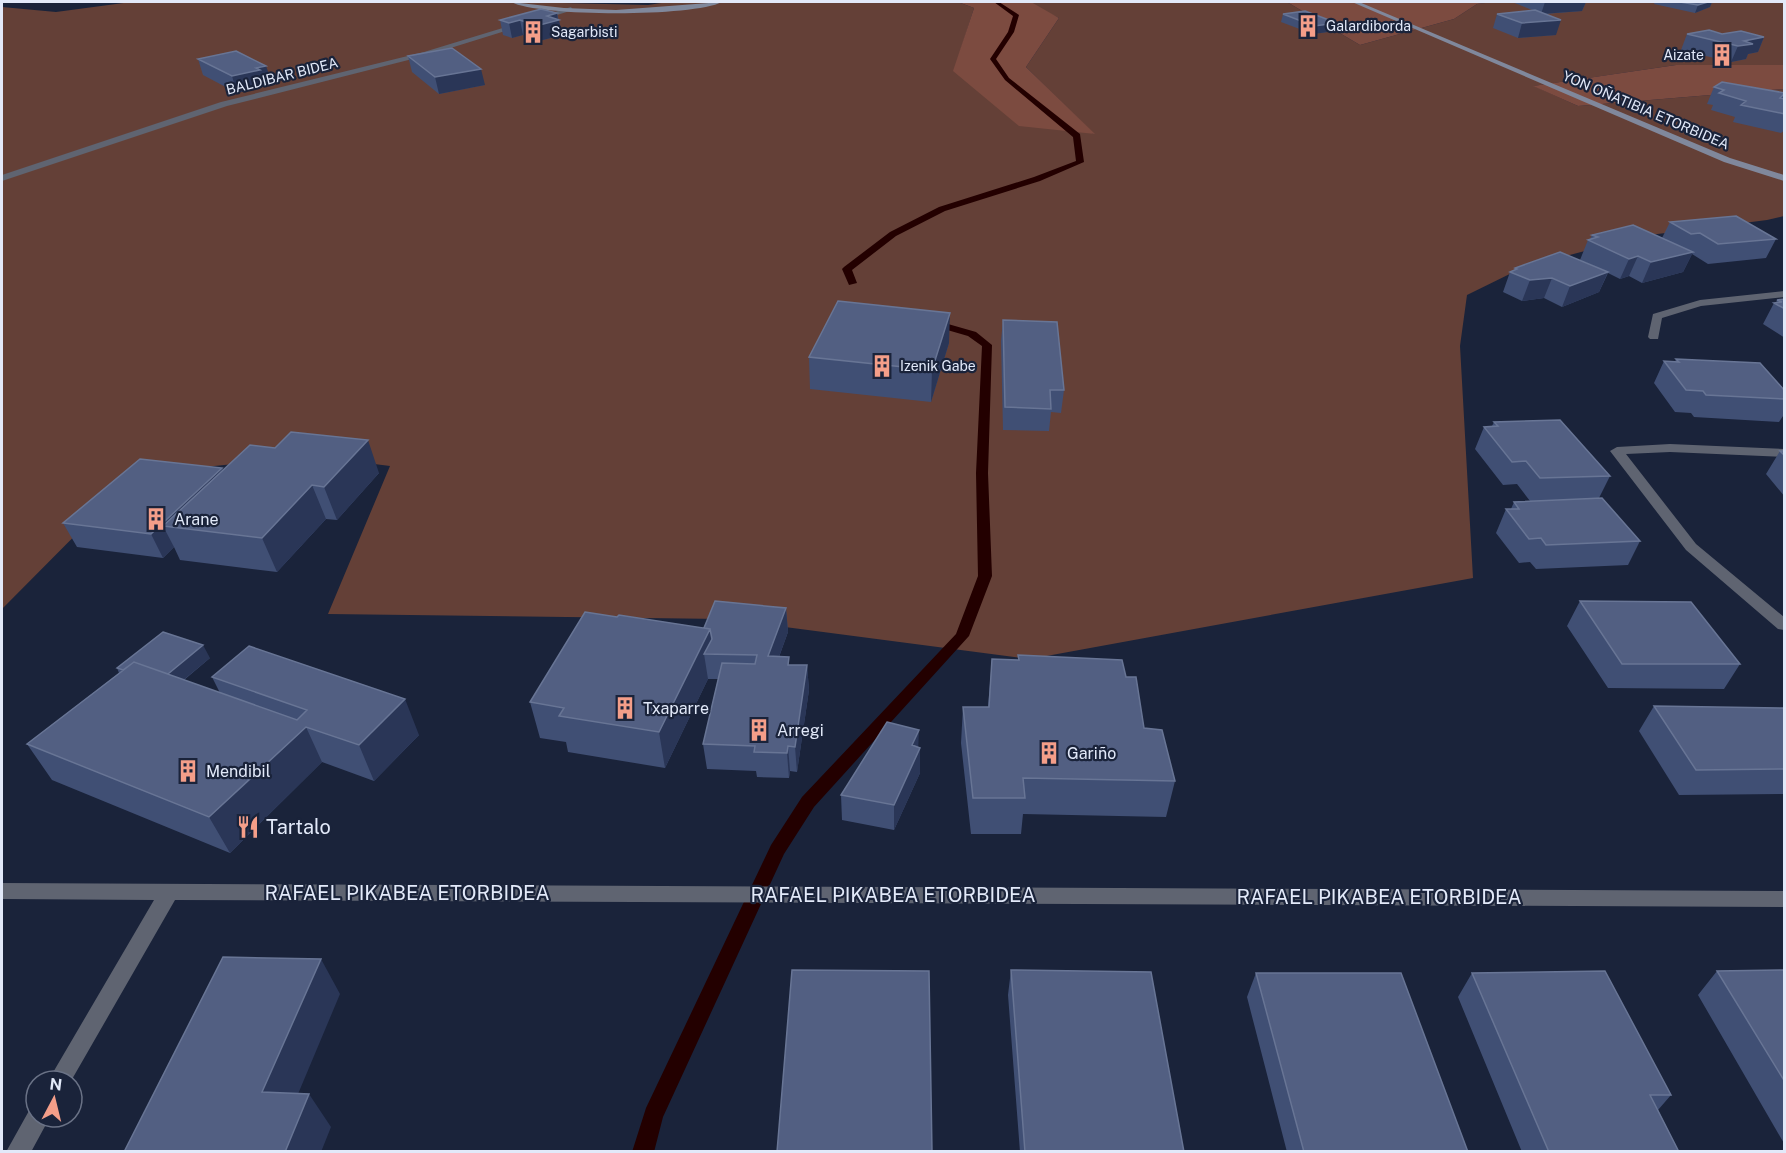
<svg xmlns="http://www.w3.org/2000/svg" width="1786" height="1153" viewBox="0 0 1786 1153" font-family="'Public Sans',sans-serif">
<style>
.green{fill:#644037}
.forest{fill:#7c4b40}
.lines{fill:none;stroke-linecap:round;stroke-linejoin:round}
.stream{fill:#230000;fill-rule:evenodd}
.minor{fill:#5f6471;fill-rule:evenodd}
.secondary{fill:#80889c;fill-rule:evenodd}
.wall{fill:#404f74}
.shaded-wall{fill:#2a3657}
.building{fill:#525f82;stroke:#687595;stroke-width:1.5}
.labels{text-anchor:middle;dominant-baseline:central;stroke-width:4.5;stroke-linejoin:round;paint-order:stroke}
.far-poi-label{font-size:14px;fill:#e2e9f9;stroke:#1a233a;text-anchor:start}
.far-street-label{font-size:14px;fill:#e2e9f9;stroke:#1a233a}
.poi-label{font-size:16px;fill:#e2e9f9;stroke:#1a233a;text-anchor:start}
.near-poi-label{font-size:20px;fill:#e2e9f9;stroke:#1a233a;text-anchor:start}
.near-street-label{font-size:20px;fill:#e2e9f9;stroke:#1a233a}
</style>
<rect width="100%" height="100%" fill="#1a233a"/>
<path class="green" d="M131 2H564L563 3 648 5 668 2H958L974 8 954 71 1094 134 1026 67 1059 18 1025 2H1287L1360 45 1454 19 1477 4 1493 2H1784V65H1676L1534 86 1578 106 1784 89V216L1767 220 1642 236 1524 267 1467 295 1460 346 1473 578 1030 659 723 619 328 614 390 466 311 456 136 474 2 609V7L56 12Z"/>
<path class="forest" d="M958 2H1031L1059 18 1026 67 1095 134 1019 126 953 71 974 8Z
M1287 2H1493L1477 4 1454 19 1360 45Z
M1676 65H1784V89L1578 106 1533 86Z"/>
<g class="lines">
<path class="stream" d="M994 2H999L1019 15 1014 32 996 59 1009 78 1080 134 1084 162 1040 181 945 211 896 236 852 270 857 283 849 285 842 269 844 267 890 232 939 207 1034 177 1076 161 1073 137 1005 80 990 59 1008 32 1013 16Z
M934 320 976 332 992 345 988 473 992 576 969 636 814 807 784 854 663 1117 654 1152H632L646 1108 771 845 802 797 956 634 978 576 976 473 982 346 968 336 930 325 929 323Z"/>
<path class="minor" d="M571 7 573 10 428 55 227 106 2 181V175L221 102 424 52Z
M1784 291V297L1701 306 1662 318 1658 339H1650L1648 337 1653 314 1700 300Z
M1670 444 1784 449V457L1670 452 1626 454 1696 544 1784 617V630L1778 629 1686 550 1610 451 1617 447Z
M2 883 1784 891V907L175 900 71 1081H48L154 900 2 899Z
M36 1106V1117H50L31 1152H6L30 1109Z"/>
<path class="secondary" d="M511 2 564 8 616 10 722 2C693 17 540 17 511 2Z
M1352 2H1359L1730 158 1784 175V181L1724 162Z"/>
</g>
<path class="wall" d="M1512 2H1586L1582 11 1545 14 1556 35 1518 38 1493 28 1497 14 1532 10Z
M1655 2H1712L1710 7 1695 13 1654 4Z
M557 13 562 35 539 41 523 35 512 38 503 35 500 20Z
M1283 14 1337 23 1335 31 1313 34 1281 22Z
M1687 34H1722L1764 37 1758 52 1748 54 1746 59 1731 62 1681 50Z
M408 56 485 85 439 94 412 72Z
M198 59 272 82 265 83 266 86 237 93 203 75Z
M1714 87 1785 93 1783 98 1785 99V130L1781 133 1733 122 1735 117 1711 110 1713 105 1707 104Z
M1670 222 1776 239 1766 258 1708 264 1692 254 1683 272 1642 283 1629 276 1620 279 1608 273 1599 292 1562 307 1544 298 1522 301 1503 292 1510 272 1514 270 1515 268 1594 266 1580 260 1588 240 1590 239 1592 235 1662 238Z
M1785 299V338L1763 324 1774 303H1776L1777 300Z
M1003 320 1064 390 1061 413 1051 412 1049 431 1003 430 1001 341Z
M949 343 931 402 810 389 809 357Z
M1676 359 1785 391V413L1779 422 1694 417 1691 413 1675 412 1654 383 1664 361 1675 362Z
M1494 422 1610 476 1599 498 1640 541 1628 565 1536 569 1530 562 1519 563 1496 533 1506 509H1511L1514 502 1530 501 1517 484 1503 485 1475 449 1484 427 1492 426Z
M1780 451H1785V497L1766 474Z
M222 468 223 470 379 473 337 520 326 519 277 572 180 560 174 547 163 558 77 547 63 523Z
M1580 601 1740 664 1724 689 1608 688 1567 626Z
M786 608 788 632 779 657 789 665H807L809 690 797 772 790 771 789 778 757 777 756 771 707 769 703 744 718 679H708L665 768 568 752 566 742 540 738 530 702 704 628Z
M1018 655 1126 677 1144 728 1175 781 1166 817 1023 814 1021 834H971L961 743 963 707H988L992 659 1018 660Z
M210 658 184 680 220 693 212 677 419 735 374 781 322 762 230 853 52 780 27 744 119 673 117 668Z
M1654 706 1785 708V794L1679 795 1639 731Z
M918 747 920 748V773L894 830 842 820 841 795Z
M1011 970 1184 1152H1020L1008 995Z
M1785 970V1145L1698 995 1717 971Z
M1256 973 1468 1152H1287L1247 997Z
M1472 973 1671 1095 1658 1110 1679 1152H1522L1458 997Z"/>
<path class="shaded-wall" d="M1545 2H1586L1582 11 1541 14Z
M1708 2H1712L1710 7 1695 13 1698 5Z
M557 13 558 20H559L562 35 539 41 536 26 547 16Z
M520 20 523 35 512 38 509 23Z
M1561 20 1556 35 1518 38 1522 23Z
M1337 23 1335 31 1313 34 1314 26Z
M1764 37 1758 52 1748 54 1746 59 1731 62 1738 46 1744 41Z
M266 66 272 82 265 83 266 86 237 93 232 76 256 68Z
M481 69 485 85 439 94 435 77Z
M1693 252 1683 272 1642 283 1651 262Z
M1638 256 1629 276 1620 279 1629 259Z
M1608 272 1599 292 1562 307 1570 286Z
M1552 278 1544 298 1522 301 1530 280Z
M950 313 949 343 931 402 932 370Z
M368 440 379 473 337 520 324 487Z
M222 468 233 492 163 526 174 547 163 558 151 534Z
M312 485 326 519 277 572 262 538Z
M786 608 788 632 770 681 768 656Z
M710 629 714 655 704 654 708 679 665 768 659 732Z
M203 645 210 658 165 695 158 682Z
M807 665 809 690 797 772 795 747Z
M405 699 419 735 374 781 359 745Z
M306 727 322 762 230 853 209 817Z
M919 730 918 753 920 748V773L894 830V805L912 745Z
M788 746 790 771 789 778 787 753Z
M321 959 340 994 285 1125 262 1092Z
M309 1094 331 1127 321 1152H285Z"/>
<path class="building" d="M1680 2H1708L1698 5Z
M541 9 557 13 547 16 559 20 536 26 520 20 509 23 500 20Z
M1535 10 1561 20 1522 23 1497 14Z
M1305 11 1337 23 1314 26 1283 14Z
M1709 30 1722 34 1741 31 1764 37 1744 41 1753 44 1738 46 1687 34Z
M452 48 481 69 435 77 408 56Z
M236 51 266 66 256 68 260 70 232 76 198 59Z
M1722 82 1785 93 1780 98 1785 99V114L1741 105 1746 101 1719 93 1724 90 1714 87Z
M1736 216 1776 239 1718 244 1700 233 1691 234 1670 222Z
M1633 225 1693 252 1651 262 1638 256 1629 259 1588 240 1598 237 1592 235Z
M1560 252 1608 272 1570 286 1552 278 1530 280 1510 272 1517 269 1515 268Z
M1785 299V309L1774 303 1782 302 1777 300Z
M838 301 950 313 932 370 809 357Z
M1003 320 1057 322 1064 390H1050L1051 409 1005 407Z
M1676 359 1760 363 1785 391V399L1706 395 1703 391 1686 390 1664 361 1679 362Z
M1560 420 1610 476 1540 478 1526 461 1512 462 1484 427 1498 426 1494 422Z
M291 432 368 440 324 487 312 485 262 538 163 526 250 445 275 448Z
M1780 451H1785V456Z
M140 459 222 468 151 534 63 523Z
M1602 498 1640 541 1546 545 1541 538 1529 539 1506 509H1519L1514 502Z
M715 601 786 608 768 656 789 657 788 665H807L795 747 788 746 787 753 754 752 755 746 703 744 722 663 755 664 757 655 704 654 712 639 710 629 704 628Z
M1580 601 1691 602 1740 664H1622Z
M585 612 617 617 619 615 710 629 659 732 559 716 564 708 530 702Z
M163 632 203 645 168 674 134 662 123 670 117 668Z
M249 646 405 699 359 745 306 727 209 817 27 744 134 662 297 720 307 710 212 677Z
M1018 655 1122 660 1126 677H1136L1144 728 1162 730 1175 781 1023 778 1025 798H973L963 707H989L992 659 1019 660Z
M1654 706 1785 708V769L1696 770Z
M887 722 919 730 912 745 920 748 894 805 841 795Z
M223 957 321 959 262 1092 309 1094 285 1152H124Z
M792 970 929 971 932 1152H777Z
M1011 970 1151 972 1184 1152H1025Z
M1785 970V1082L1717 971Z
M1605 971 1671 1095H1650L1679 1152H1549L1472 973Z
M1256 973H1401L1468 1152H1304Z"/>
<defs>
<g id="building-bare" transform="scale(1.8)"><path d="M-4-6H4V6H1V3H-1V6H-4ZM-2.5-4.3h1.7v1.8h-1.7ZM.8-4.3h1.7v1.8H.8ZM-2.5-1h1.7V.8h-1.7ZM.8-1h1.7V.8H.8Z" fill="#f49e89" stroke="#1a233a" stroke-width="2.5" paint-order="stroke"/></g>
<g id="restaurant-bare" transform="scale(1.8)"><path d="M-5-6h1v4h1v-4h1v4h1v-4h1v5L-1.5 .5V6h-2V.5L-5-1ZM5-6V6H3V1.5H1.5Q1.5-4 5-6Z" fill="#f49e89" stroke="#1a233a" stroke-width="2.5" paint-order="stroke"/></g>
</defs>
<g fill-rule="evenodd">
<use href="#building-bare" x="1308" y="26"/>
<use href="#building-bare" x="533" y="32"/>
<use href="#building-bare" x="1722" y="55"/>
<use href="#building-bare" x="882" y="366"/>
<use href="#building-bare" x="156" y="519"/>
<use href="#building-bare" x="625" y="708"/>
<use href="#building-bare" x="759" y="730"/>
<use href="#building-bare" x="1049" y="753"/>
<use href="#building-bare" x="188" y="771"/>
<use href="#restaurant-bare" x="248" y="827"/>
</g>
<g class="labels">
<g class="far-poi-label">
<text x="1326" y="26">Galardiborda</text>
<text x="551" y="32">Sagarbisti</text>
<text x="1704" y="55" text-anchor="end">Aizate</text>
<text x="900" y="366">Izenik Gabe</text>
</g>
<g class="far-street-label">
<text transform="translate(282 76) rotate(-14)">BALDIBAR BIDEA</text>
<text transform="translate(1646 110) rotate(23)">YON OÑATIBIA ETORBIDEA</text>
</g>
<g class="poi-label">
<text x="174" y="519">Arane</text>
<text x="643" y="708">Txaparre</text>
<text x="777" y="730">Arregi</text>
<text x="1067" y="753">Gariño</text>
<text x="206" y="771">Mendibil</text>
</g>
<g class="near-poi-label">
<text x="266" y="827">Tartalo</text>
</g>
<g class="near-street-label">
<text x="407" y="893">RAFAEL PIKABEA ETORBIDEA</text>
<text x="893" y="895">RAFAEL PIKABEA ETORBIDEA</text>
<text x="1379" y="897">RAFAEL PIKABEA ETORBIDEA</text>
</g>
</g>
<rect width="1786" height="1153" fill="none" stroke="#e2e9f9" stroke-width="6"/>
<g transform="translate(54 1099) rotate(7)"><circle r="28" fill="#1a233a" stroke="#6a7286" stroke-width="1.5"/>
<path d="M0-4.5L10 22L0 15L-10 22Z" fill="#f49e89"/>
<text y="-9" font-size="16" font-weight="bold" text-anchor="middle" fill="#e2e9f9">N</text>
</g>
</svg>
